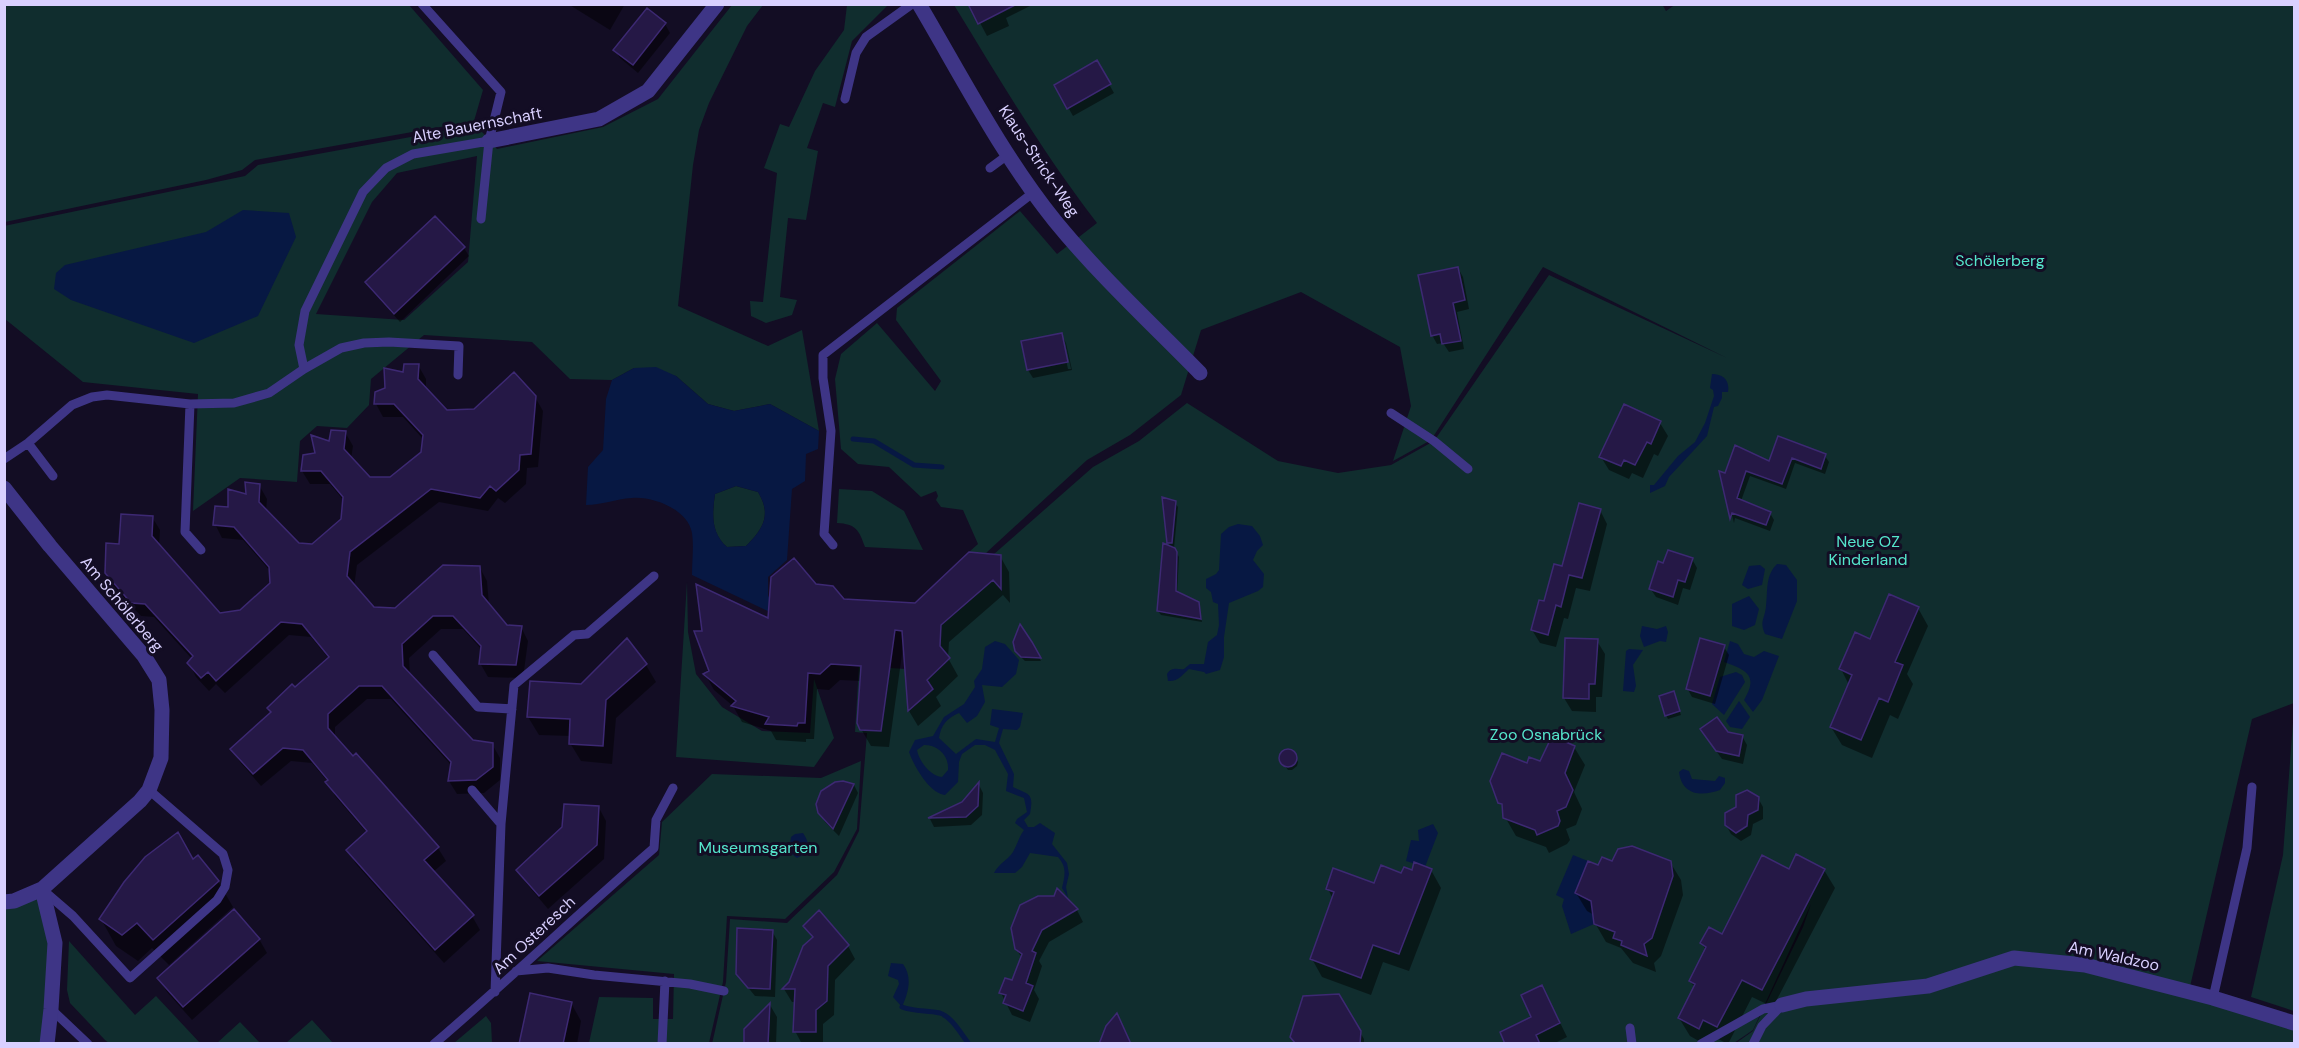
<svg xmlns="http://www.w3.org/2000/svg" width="2299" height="1048" viewBox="0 0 2299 1048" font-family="'DM Sans',sans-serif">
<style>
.green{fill:#102d2e;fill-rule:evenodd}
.water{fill:#071843;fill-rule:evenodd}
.shadow{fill:#0007;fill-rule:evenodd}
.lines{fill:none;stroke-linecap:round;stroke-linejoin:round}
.stream{stroke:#071843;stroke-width:5}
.building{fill:#251846;stroke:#3d2973;stroke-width:1.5}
.lane{stroke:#3e3586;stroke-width:9}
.street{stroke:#3e3586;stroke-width:15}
.labels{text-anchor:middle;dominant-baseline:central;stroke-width:6;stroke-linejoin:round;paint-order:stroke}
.street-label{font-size:16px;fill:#d9d0ff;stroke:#130d24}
.park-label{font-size:16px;fill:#55e6cc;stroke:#130d24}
</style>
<rect width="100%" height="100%" fill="#130d24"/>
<path class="green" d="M1662 4 1666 11 1676 4 2294 5V703L2252 719 2189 991 2294 1023V1043H1736L1753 1031 1803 927 1811 904 1753 1030 1734 1043 712 1044 726 982 730 919 787 923 837 875 859 831 867 733 855 732 859 666 937 671 950 658 938 645 941 625 969 576 1093 467 1139 441 1187 403 1278 461 1338 473 1391 465 1434 441 1549 275 1727 358 1543 267 1431 440 1393 461 1411 406 1400 347 1301 292 1201 330 1181 395 1130 435 1087 460 986 553 969 552 978 544 963 510 941 507 936 500 938 496 936 491 921 497 889 467 858 464 841 449 835 379 841 354 877 323 935 391 941 381 896 320 897 308 1020 211 1057 254 1097 223C1042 152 1000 80 954 5Z
M4 5H409L483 90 474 121 255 160 242 170 206 180 5 222Z
M732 5H763L747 26 709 103 699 130 693 165 678 306 768 346 802 330 819 431 770 404 734 411 708 404 676 376 634 368 612 380 570 379 532 342 424 335 371 379 369 405 347 428 317 426 300 441 297 482 240 478 193 511 198 394 83 382 5 319 4 226 245 176 258 165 476 125 497 149 603 127 658 99ZM477 156 468 262 404 320 316 314 372 202 397 173Z
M847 5H888L852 41 835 107 823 103 807 148 818 151 806 220 788 218 780 297 797 300 792 315 766 323 751 316 750 301 763 302 777 173 764 168 780 124 789 127 815 71 844 30Z
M736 486 758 492C772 515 763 529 746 546L727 547C711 533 712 515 715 494Z
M839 489 872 491 904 511 923 550 865 547C859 530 856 524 837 523Z
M687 582 688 632 696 674 722 707 762 731 810 733 814 679 834 738 814 767 676 757Z
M2294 709V1011L2251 997 2283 855Z
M861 761 857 829 834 872 785 919 727 916 723 982 709 1043H589L599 997 653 998V1019H673L674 974 537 961 659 855 662 822 712 774 821 778Z
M42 889 55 943 47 1043H5L4 903Z
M69 941 135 1015 156 996 200 1043 110 1044 105 1040 70 1003 67 990Z
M486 1016 491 1023 492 1043H454Z
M312 1020 333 1043H286Z
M240 1022 260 1043H217Z"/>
<path class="water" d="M243 210 289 213 296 237 258 316 194 343 71 300 54 289 56 273 65 265 206 232Z
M656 367 676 376 708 404 734 411 770 404 819 431 818 449 806 454 805 481 792 489 787 560 768 577V596L782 612 778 616 692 575C692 561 694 546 692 533 688 509 652 496 632 498 615 499 602 505 586 505L588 467 603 450 606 399 612 380 634 368ZM736 486 758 492C772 515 763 529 746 546L727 547C711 533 712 514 715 494Z
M1712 374C1723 374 1730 380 1728 392H1722V398L1718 406 1714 407 1707 436 1669 477 1665 486 1650 493V485H1654L1678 456 1695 442 1705 423 1714 396 1713 390 1710 388Z
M1238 524 1252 526 1260 536 1263 545 1257 551 1253 560 1264 574 1263 587 1258 591 1229 603 1224 637V657L1220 670 1206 674 1204 672 1189 669C1182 675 1178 682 1168 681L1167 674C1172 666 1178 670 1184 669L1190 664H1204L1208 642 1217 635 1219 625 1218 604 1213 602 1211 592 1206 588V579L1216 574 1219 570 1221 534 1229 527Z
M1777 564 1786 565 1797 580V601L1782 639 1765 634C1759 621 1765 619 1766 606 1768 590 1765 576 1777 564Z
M1760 565 1765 569 1762 585 1748 589 1742 585 1749 566Z
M1749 596 1759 609 1755 625 1744 630 1732 626V604Z
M1642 626 1657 629 1666 626 1668 632 1666 642 1660 641 1644 647 1640 636Z
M995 641 1005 644 1019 660 1016 674 1002 687 982 685 985 702 977 716 967 723 959 713C947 718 941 725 939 738L956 754 976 739 995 742 999 728 990 725 992 709 1023 713 1020 727 1017 730 1003 729 999 743 1014 774 1013 787C1029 795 1034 792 1030 814L1024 820 1028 827H1034L1040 823 1055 833 1052 844 1067 863 1069 874 1066 887 1068 898 1062 888C1065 875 1067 867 1058 857L1030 853 1022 867 1015 873H994C999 863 1008 860 1013 852 1017 845 1019 837 1024 830L1015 823 1017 819 1027 812 1024 798 1006 791 1008 774 995 750 985 745H975L962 754 959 762 958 782 945 795C929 793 914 766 909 752L915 740 933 736 944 717 964 704 975 687 974 681 982 669 985 647ZM924 745C938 745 949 755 948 770L942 777C930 776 919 761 917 750Z
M1730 641 1738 644 1744 654 1754 657 1764 651 1779 656 1762 700 1753 712 1744 700C1759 675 1746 670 1724 662Z
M1629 649 1643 650 1633 665 1636 686 1634 692 1623 691 1626 651Z
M1736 672 1742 675 1745 682 1724 715 1712 704 1720 677Z
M1739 701 1750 717 1742 729 1730 727 1726 721Z
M1683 769 1689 771 1692 779 1715 781 1719 776 1725 778V783L1720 790C1701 797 1682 795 1679 772Z
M1433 824 1438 833 1425 867 1406 861 1411 840 1419 841 1418 830Z
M803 833C808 840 809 845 806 853L797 858 789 852 791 837 795 834Z
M1573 855 1588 861 1575 893 1595 902 1592 910 1594 924 1571 934 1562 906 1564 899 1556 895Z
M891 963 903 964C913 978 908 993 902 1007L893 997 899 984 898 980 888 976Z"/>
<path class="shadow" d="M568 4H625L610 30Z
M970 4H1034L1006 18 1009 26 987 36Z
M647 10 665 24 670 33 638 73 620 58 615 50Z
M1097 63 1114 93 1073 116 1056 86Z
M464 248 469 256 400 322 372 291 367 283Z
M1458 268 1463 277 1469 309 1457 312 1464 349 1449 352 1443 343 1437 344 1432 335Z
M1061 334 1066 343 1072 370 1033 378 1028 370ZM1062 342H1065L1071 369H1068Z
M418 365 426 379V389L447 412 474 410 535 397 543 411 538 467 527 468 526 484 505 503 498 498 488 511 439 502 357 565 354 587 373 608 396 609 480 568 487 581 489 605 506 626 521 627 528 641 523 678 488 677 480 663 482 650 463 629H441L409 658 410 676 472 742 492 744 500 758V780L484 793 457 794 449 781 452 766 391 699H367L335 727V738L438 848 446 861 433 872 472 916 480 930 444 963 356 864 348 850 367 833 335 796 328 782 312 763 291 761 261 786 240 762 232 749 272 714 269 708 295 689 329 659 311 637 289 635 225 693 216 684 209 691 196 677 189 663 192 659 154 617 141 616 114 587 106 573 120 546 152 517 160 530 159 547 220 615 240 611 272 584 271 572 243 540 222 538 215 524 259 485 267 499 266 512 299 545 312 546 342 520 344 501 330 484H310L302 471 304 456 317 454 345 432 353 446 351 459 369 478 391 479 423 453 424 440 403 417H383L376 404 386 390 405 373Z
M1625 406 1660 423 1668 436 1658 456 1654 454 1643 478 1632 473 1629 479 1609 470 1601 457Z
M1779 438 1825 456 1829 462 1825 474 1795 463 1786 489 1750 476 1741 501 1770 513 1774 520 1770 531 1735 518 1734 523 1721 473 1726 475 1769 463Z
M1175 503 1178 507 1174 548 1179 557 1177 594 1198 603 1202 622 1161 615 1158 611 1171 548 1168 542Z
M1600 510 1607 524 1590 591 1576 588 1568 619 1564 618 1556 647 1540 643 1532 630 1563 568Z
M1000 556 1009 572 1010 603 1003 595 949 642 948 658 958 676 936 697 941 706 918 726 909 711 903 647 889 747 871 746 861 729V681L840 680 829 690 817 689 814 739H806V742L776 740 771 731 742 722 733 706 714 690 705 674 769 620 816 586 844 601 915 604Z
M1692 559 1697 568 1690 590 1683 588 1678 605 1656 597 1650 588 1664 565Z
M1918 608 1928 626 1907 674 1913 684 1898 719 1890 715 1872 758 1842 745 1831 727 1849 685 1841 669 1871 641Z
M1597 641 1605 654 1602 697H1596V712L1572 711 1564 698Z
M1031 643 1041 661H1025L1019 655Z
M1724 647 1729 655 1715 704 1692 697 1687 688Z
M646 665 656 682 616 718 612 764 581 761 570 743 571 736 539 735 528 717 581 685Z
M1674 693 1681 715 1668 719 1666 715Z
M1742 736 1747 745 1743 764 1722 759 1707 738Z
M1574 747 1585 765 1574 792 1582 809 1576 825 1566 829 1570 840 1567 844 1549 853 1546 847 1516 836 1505 817 1504 810 1500 802 1528 765 1541 763Z
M1286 750 1293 752 1298 762 1297 766 1292 770H1288L1280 759 1282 753Z
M835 784 854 785 858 793 839 836 825 822 820 813Z
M979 785 983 793 982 815 971 825 934 827 930 819 962 803Z
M1758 798 1763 807V819L1753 824 1751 835 1741 841 1731 834 1726 825Z
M599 808 606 821 604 859 548 909 526 883 518 870Z
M193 861 218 881 233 907 169 965 152 948 138 961 116 946 101 919Z
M1670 862 1681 880 1683 895 1661 956 1654 963 1656 972 1633 963 1621 948 1606 942 1595 923 1594 915 1587 911 1576 893 1599 867 1613 863Z
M1431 870 1441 888 1409 971 1383 962 1371 995 1322 977 1312 959 1333 899 1328 889 1375 885 1412 872Z
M1824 870 1835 888 1773 1007 1752 997 1728 1044 1714 1037 1704 1044 1690 1036 1679 1018 1695 988 1690 981 1706 951 1702 943 1723 936 1789 871Z
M1057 891 1077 910 1083 922 1049 942 1039 961 1042 966 1034 990 1039 999 1030 1022 1012 1015 1001 993 1013 982 1022 958 1016 949 1055 898Z
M805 926 848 946 855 959 835 980 834 1015 823 1024V1044H802L795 1031 796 1002H792L784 989 791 983 813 939Z
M772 931 777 940 775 997 755 996 737 974Z
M259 939 267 953 192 1020 167 992 159 978Z
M1338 996 1364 1039V1044H1295L1291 1037Z
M1549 1000 1567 1037 1553 1044H1507Z
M571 1003 581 1021 577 1044H521Z
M770 1005 777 1017 776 1044H746Z"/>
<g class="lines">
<path class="stream" d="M853 439 874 441 914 465 942 467
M902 1007C915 1012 927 1010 940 1013 952 1017 961 1034 969 1044"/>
</g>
<path class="building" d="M968 4H1017L978 24Z
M647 8 666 23 633 65 613 50Z
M1097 60 1111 84 1067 109 1054 85Z
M435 216 465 247 394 314 365 282Z
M1458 267 1465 300 1453 303 1461 341 1442 344 1440 334 1431 336 1418 275Z
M1062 333 1068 362 1027 370 1021 341Z
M404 364H419L418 379 447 410 474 409 514 372 536 396 531 454 520 455 519 470 496 491 490 486 480 498 431 489 350 552 347 576 374 607 395 608 443 565 480 566 482 595 507 625 522 626 516 665 479 664 481 646 453 616H433L402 644 403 666 473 740 493 743V767L476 780 448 781 451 762 382 686H359L328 714V728L353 756 356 753 439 847 424 860 474 915 435 950 346 850 367 831 325 782 328 780 303 750 283 748 253 774 230 749 271 712 267 708 292 684 295 687 329 657 302 624 281 622 216 681 208 672 201 678 187 663 193 656 145 604 131 603 105 573 106 543 119 544 121 514 153 516 152 536 220 613 240 610 270 583 269 567 234 527 213 525 215 506 228 507V489L246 494 245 482 260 484 259 502 299 543 312 544 341 519 343 497 321 471H301L303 455 315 453 311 435 329 441 331 430 346 431 344 449 370 477H390L421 452 423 435 394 404H374L375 392 385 388 384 368 403 372Z
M1624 404 1661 421 1651 444 1647 442 1635 465 1624 460 1621 466 1599 457Z
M1778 436 1826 454 1821 469 1792 458 1782 484 1746 471 1737 498 1771 512 1766 525 1732 513 1730 519 1719 471 1725 473 1735 445 1769 461Z
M1162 497 1176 501 1172 543H1167Z
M1579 503 1601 509 1582 578 1569 575 1561 607 1556 605 1548 635 1531 630 1539 600 1544 601 1554 564 1562 566Z
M1163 543 1175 548 1177 552 1176 591 1199 602 1201 619 1157 611Z
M1668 550 1693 558 1685 582 1678 580 1673 597 1649 589 1658 561 1663 563Z
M969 552 1001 555V589L993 580 941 625 940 646 950 658 927 680 933 689 908 711 902 631 895 630 881 731 860 730 857 723 861 666 831 664 820 674 808 673 805 723H798L797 726 765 724 769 717 731 706 736 701 703 674 709 671 694 631H702L696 584 768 618 771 577 794 558 816 584 833 586 844 599 915 603Z
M1889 594 1919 607 1895 662 1903 665 1888 702 1879 698 1861 740 1830 727 1852 675 1839 669 1855 632 1870 639Z
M1020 624 1032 642 1041 658 1021 657 1015 651 1013 642Z
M627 638 647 664 606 700 603 746 569 744 570 719 527 717 530 681 581 684Z
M1565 638 1598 639 1595 684H1589V699L1563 698Z
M1700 638 1725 645 1710 696 1686 689Z
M1674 691 1680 711 1665 716 1659 696Z
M1717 717 1728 732 1743 735 1739 756 1716 751 1700 729Z
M1552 736 1575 746 1565 773 1573 790 1566 807 1557 811 1560 821 1558 826 1537 835 1535 830 1503 818 1502 804 1498 803 1490 781 1502 753 1527 763 1529 757 1540 761Z
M1279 758a9 9 0 1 1 18 0a9 9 0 1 1-18 0Z
M843 781 854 784 833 829 818 813 816 804 821 791 835 782Z
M979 782 978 806 966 817 928 818 962 802Z
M1747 790 1759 797 1758 810 1748 815 1747 826 1736 833 1725 825V813L1736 807V795Z
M564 804 599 806 597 845 539 896 516 870 562 827Z
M178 832 193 859 198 855 219 881 153 940 137 923 122 935 99 919 124 882 145 857Z
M1632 846 1671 861 1673 876 1652 938 1644 944 1647 956 1621 945 1622 941 1613 938 1615 932 1594 924 1591 901 1575 893 1588 861 1598 865 1602 857 1612 861 1618 849Z
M1796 854 1825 869 1762 990 1742 980 1717 1027 1703 1020 1699 1029 1678 1018 1695 984 1689 981 1706 947 1700 943 1709 927 1722 934 1762 855 1789 869Z
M1414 862 1432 869 1399 954 1373 945 1361 978 1310 959 1334 892 1326 889 1333 868 1374 883 1381 865 1401 873 1404 867 1412 870Z
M1057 888 1078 909 1042 930 1032 951 1036 953 1026 983 1033 986 1023 1011 1003 1003 1006 995 999 993 1005 978 1012 980 1022 954 1015 949 1011 928 1020 905 1038 896H1054Z
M234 909 260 939 183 1007 157 978Z
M819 910 849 945 828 966 827 1001 816 1010V1032H793L795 989H782L789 982 803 946 813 937 803 926Z
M737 928 773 930 770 989 748 988 736 974Z
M1542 985 1560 1023 1536 1035 1540 1044H1505L1500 1032 1531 1017 1521 995Z
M530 993 572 1002 563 1044H519Z
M1339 994 1361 1031 1360 1044H1296L1290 1037 1303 996Z
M770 1003 768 1044H744V1029Z
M1117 1013 1131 1044H1099L1106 1026Z"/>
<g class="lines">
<path class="lane" d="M422 4 501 92 489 141 481 219
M845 99 856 53 866 37 912 4
M990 168 1009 154
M304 369 299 345 305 311 363 192 386 168 413 154 489 141
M190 404 185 532 201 550
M1391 413 1434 441 1468 469
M28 443 53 476
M4 459 28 443 72 405 92 397 107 395 190 404 234 403 269 393 304 369 341 348 364 343 389 342 459 346 458 375
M833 545 824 534 831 431 823 378V355L1034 192
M433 655 478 707 512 709
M472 790 501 824
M44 891 73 916 130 978 217 900 225 887 228 870 223 854 149 790
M516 971 548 968 594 975 690 984 724 991
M495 992 501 824 514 685 574 635 587 634 654 576
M2213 998 2247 848 2252 787
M51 1009 88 1044
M1630 1028 1632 1044
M434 1044C509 980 580 912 654 848L656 820 673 788
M662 1044 665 981
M1701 1044 1763 1009 1782 1005
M1753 1044 1762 1026 1782 1005"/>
<path class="street" d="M919 4C962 77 1002 155 1055 221 1099 275 1151 323 1200 373
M489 141 599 119 648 91 717 4
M4 488 50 546 144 656 159 680 162 710 161 758 149 790 140 801 42 889 14 901 4 902
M42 889 55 943 51 1009 47 1044
M1782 1005 1806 999 1928 986 2014 958 2085 965 2213 998 2294 1023"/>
</g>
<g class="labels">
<g class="street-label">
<text transform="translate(477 125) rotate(-11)">Alte Bauernschaft</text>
<text transform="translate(1039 161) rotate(56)">Klaus-Strick-Weg</text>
<text transform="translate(122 604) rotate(50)">Am Schölerberg</text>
<text transform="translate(534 935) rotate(-43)">Am Osteresch</text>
<text transform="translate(2114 956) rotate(12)">Am Waldzoo</text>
</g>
<g class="park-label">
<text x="2000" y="260">Schölerberg</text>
<text x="1868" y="541">Neue OZ<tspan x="1868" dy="18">Kinderland</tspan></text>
<text x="1546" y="734">Zoo Osnabrück</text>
<text x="758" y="847">Museumsgarten</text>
</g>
</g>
<rect width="2299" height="1048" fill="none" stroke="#d9d0ff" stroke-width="12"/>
</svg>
